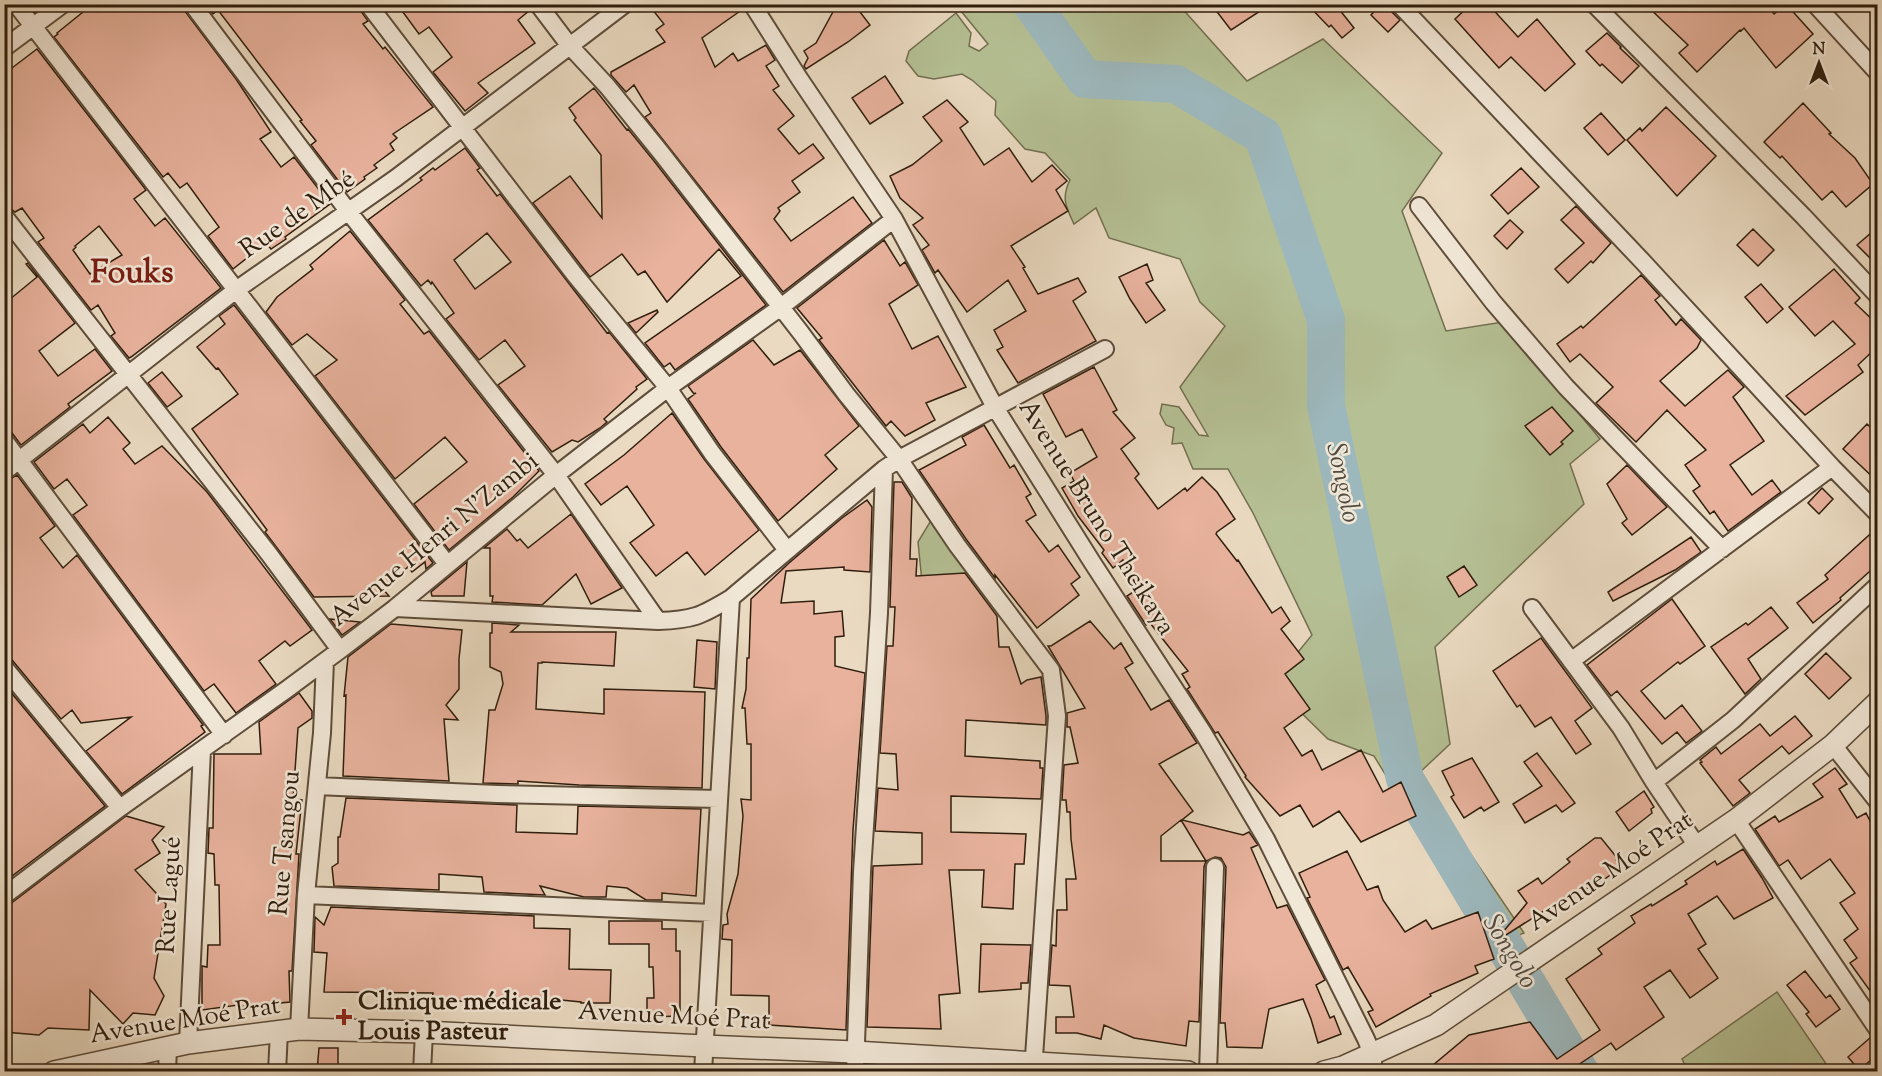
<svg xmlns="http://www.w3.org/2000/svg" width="1882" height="1076" viewBox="0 0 1882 1076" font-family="'Sorts Mill Goudy',serif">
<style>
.green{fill:#b5c094;stroke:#726f50;stroke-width:1.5}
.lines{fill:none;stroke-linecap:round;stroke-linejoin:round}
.river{stroke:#9db8bd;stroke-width:38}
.building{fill:#e8b29d;stroke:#2f1e0d;stroke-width:1.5;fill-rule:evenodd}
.minor-casing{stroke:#5e4d3a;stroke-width:20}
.tertiary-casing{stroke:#5e4d3a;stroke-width:24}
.minor{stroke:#f1e7d7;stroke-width:16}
.tertiary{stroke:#f1e7d7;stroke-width:21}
.poi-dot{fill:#8f2418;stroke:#f1e7d7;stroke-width:2}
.labels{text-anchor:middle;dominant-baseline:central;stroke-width:5;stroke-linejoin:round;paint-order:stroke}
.street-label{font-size:26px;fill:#2f1e0d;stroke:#f1e7d7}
.poi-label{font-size:26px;font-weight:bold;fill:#2f1e0d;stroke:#f1e7d7;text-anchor:start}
.water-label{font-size:27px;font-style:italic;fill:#504c42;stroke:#f1e7d7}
.district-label{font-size:32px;font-weight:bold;fill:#7a1f14;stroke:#f1e7d7}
</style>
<rect width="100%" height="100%" fill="#eadac1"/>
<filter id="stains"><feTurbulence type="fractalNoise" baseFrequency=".00333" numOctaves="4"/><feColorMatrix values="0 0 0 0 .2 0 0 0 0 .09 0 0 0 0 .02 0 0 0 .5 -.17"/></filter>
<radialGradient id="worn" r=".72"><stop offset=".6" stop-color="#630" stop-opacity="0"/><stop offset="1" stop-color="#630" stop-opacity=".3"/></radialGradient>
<path class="green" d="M956 5H1179L1247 81 1323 39 1442 153 1402 211 1446 331 1503 322 1600 439 1570 464 1584 504 1435 647 1450 744 1417 775 1524 933 1491 947 1374 756 1328 739 1272 684 1312 635 1253 513 1228 469H1193L1182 443 1172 444 1174 428 1166 425 1160 414 1162 404 1179 407 1199 435 1208 436 1180 387 1225 326 1200 302 1180 259 1109 238 1096 208 1074 224C1066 207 1061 198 1070 180L1045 153 1025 149 995 115 996 101 972 80 962 74 934 79 918 76 906 61 909 51 956 13 971 33 969 46 979 51 988 44Z
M933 517 967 564 968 575 922 582 918 542Z
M1777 992 1831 1071H1688L1682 1059Z"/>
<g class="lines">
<path class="river" d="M1032 4 1085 79 1176 84 1263 136 1326 320V406L1405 779 1580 1072"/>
</g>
<path class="building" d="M93 4H182L184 10 236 79 271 132 260 139 281 167 294 157 330 204 285 237 286 239 271 249 266 243 233 269 208 236 219 227 187 183 180 188 168 173 163 177 54 37 58 34 57 33Z
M206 4H358L360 10 368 21 363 24 383 49 385 47 433 107 393 134 397 138 390 144 394 150 374 165 377 168 364 177 365 179 347 192 311 145 316 141 300 121 302 120 218 10 213 14Z
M397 4H528L530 10 518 20 535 43 478 83 488 93 465 111 433 72 452 57 429 27 419 34Z
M648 4H742L743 9 702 38 715 67 733 53 738 61 766 45 775 60 766 66 779 86 773 90 794 116 778 129 799 154 813 144 824 158 792 181 800 192 778 208 780 211 774 219 791 241 853 197 872 223 783 292 645 117 651 113 634 85 626 92 611 75V72L665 42 656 30 664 24Z
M843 4H854L870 25 848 42 806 69 804 66 808 58 804 51 816 43 834 10Z
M1211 4H1271L1231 30Z
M1307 4H1335L1354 28 1342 38 1331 25 1329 27Z
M1381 4H1389L1391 11 1400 20 1388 32 1371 15Z
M1471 4H1488L1518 37 1537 19 1575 64 1545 91 1511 57 1499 68 1455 19Z
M1645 4H1766L1774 14 1786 4 1813 34 1776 68 1744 28 1741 31 1740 30 1697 72 1679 53 1688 45Z
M1607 33 1621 47 1620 48 1639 66 1622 83 1602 64 1600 66 1586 51Z
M37 49 146 190 134 199 155 226 165 218 221 288 131 357 129 358 111 336 115 333 98 305 91 310 38 242 44 238 22 208 15 212 8 207 4 206V74ZM99 226 122 255 90 274 73 250 76 247 75 246Z
M885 76 903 103 870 124 852 98Z
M594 88 627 130 628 129 654 161 766 305 675 370 670 363 664 367 645 343 741 276 719 249 667 302 645 271 638 275 622 254 590 277 533 203 570 176 602 218 601 155 574 120 576 118 569 108Z
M947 100 968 122 960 128 984 165 1009 148 1032 182 1052 165 1067 181 1056 190 1068 211 1011 246 1025 267 1023 268 1038 294 1078 278 1086 292 1073 301 1096 341 1018 383 997 350 1003 347 994 330 1026 311 1008 280 967 312 938 270 935 273 922 250 929 245 913 225 923 218 900 198 890 176 912 165 942 141 923 117Z
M1803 103 1831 133 1829 134 1855 158 1873 184 1846 207 1832 191 1822 200 1782 156 1780 158 1764 142Z
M1666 107 1716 156 1677 196 1627 140 1640 128 1642 131Z
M1601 113 1625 140 1608 155 1584 128Z
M465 148 480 168 477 170 497 196 500 194 607 333 609 332 647 379 636 387 637 389 604 419 607 422 600 428 578 442 572 440 552 452 498 385 525 366 505 340 479 360 446 319 454 313 432 282 431 284 428 280 421 286 368 220 422 180 420 178 433 168 435 170ZM487 233 511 262 475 289 454 260Z
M1521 168 1539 187 1508 214 1491 195Z
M1576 206 1611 243 1593 263 1591 261 1568 283 1555 269 1584 243 1561 220Z
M1510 220 1523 232 1507 249 1494 236Z
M1878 227V266L1857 245Z
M1753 229 1774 250 1758 266 1737 245Z
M350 231 405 300 400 304 424 334 429 331 539 471 513 497 449 550 414 504 467 462 445 437 395 479 315 376 337 360 307 334 292 345 266 312 277 297 313 269 310 265Z
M884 240 900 266 905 262 918 285 889 304 912 349 938 336 966 387 926 403 935 420 905 436 891 421 886 426 819 340 822 338 797 308Z
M28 263 75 323 39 351 58 376 95 349 112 371 68 404 70 407 21 445 12 433 4 430V304L37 277 26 264Z
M1147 264 1153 280 1146 283 1165 310 1146 323 1130 299 1119 277Z
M1834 269 1860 298 1855 303 1878 325V346L1858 365 1863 372 1805 415 1786 396 1855 344 1833 321 1815 336 1789 307Z
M1641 275 1660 296 1655 300 1676 325 1681 319 1701 340 1697 348 1660 381 1685 406 1728 370 1744 387 1733 397 1764 441 1730 465 1752 495 1772 480 1781 492 1728 531 1714 511 1710 514 1693 491 1700 486 1685 465 1706 450 1667 410 1636 442 1596 403 1613 387 1580 354 1570 362 1557 344 1581 326 1583 328Z
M1761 284 1783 309 1767 323 1745 297Z
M234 305 433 563 426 569 425 562 412 572 408 567 382 588 389 596 314 597 265 532 267 530 192 429 238 394 218 368 216 369 197 347 225 324 219 316Z
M657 310 658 312 636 333 628 323Z
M753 340 774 365 800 350 859 426 825 455 837 469 778 521 721 447 688 399 696 393 694 394 688 386Z
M1094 367 1117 410 1113 412 1135 438 1121 449 1139 474 1135 478 1158 509 1185 488 1187 491 1202 477 1217 492 1235 519 1217 532 1216 534 1237 561 1238 560 1272 613 1281 607 1290 621 1281 629 1304 659 1285 674 1310 709 1284 728 1302 756 1312 750 1322 770 1361 750 1383 792 1401 782 1416 816 1361 842 1339 811 1313 827 1300 805 1280 816 1245 777 1246 776 1218 732 1215 733 1187 689 1190 687 1182 674 1188 671 1150 623 1146 625 1127 596 1138 589 1123 560 1113 568 1102 553 1104 550 1078 516 1062 488 1074 481 1070 473 1097 457 1082 429 1066 437 1043 394Z
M162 372 182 396 167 407 148 383Z
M1552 407 1573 431 1561 442 1563 444 1550 455 1525 426Z
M672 413 704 459 759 530 705 575 687 552 656 576 630 543 654 525 627 486 601 505 585 484 624 455Z
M108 417 130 443 123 449 135 464 162 446 207 492 312 630 290 646 285 641 259 661 276 684 236 713 214 684 204 691 73 515 87 505 67 479 54 489 34 462 83 424 90 433Z
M1867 424 1878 434V482L1843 449Z
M984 425 1010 468 1014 465 1031 494 1026 497 1036 515 1026 521 1049 552 1058 545 1080 577 1071 584 1079 595 1037 628 995 575V578L966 539 919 470 966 445 962 437Z
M1627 465 1667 507 1632 535 1622 523 1627 519 1607 484Z
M17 475 55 526 40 538 63 568 77 555 203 725 201 726 205 732 122 794 86 751 131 717 81 723 72 710 61 719 12 660 4 657V482Z
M894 482H902L912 498 910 559H917L916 576 965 573 997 616 999 647H1009L1021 684 1027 680 1041 677 1046 716V725L966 720 965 756 1040 761V768H1043L1041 799 951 796V832L1026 834 1024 864H1015L1013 909 982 907 984 870H949L960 993 939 995 941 1029 867 1027 873 866 922 864V833L875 831 878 788 898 790 896 754 880 753 887 646H893L895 607H890Z
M1822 488 1833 499 1819 514 1808 503Z
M867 500 872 507 870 572 844 570V567L786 571 781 603 814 601V614L842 611 844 636 835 637V666L865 673 853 830 846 1030 769 1025V996L731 995 732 940 722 939 723 925 728 924 727 914 738 874 743 816 741 799 751 800V744H747L745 708H742L746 689 747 658H749L751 599 789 563 842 518Z
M571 514 622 588 591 604 576 574 542 605 492 602 493 596H490V548H484L507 529 517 541 520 539 528 548Z
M1878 527V564L1840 598 1841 600 1813 623 1797 603 1828 579 1825 575Z
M1691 537 1701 552 1675 570 1613 601 1608 592Z
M467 562 464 596H432L431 592Z
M1464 566 1477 585 1459 597 1447 577Z
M1672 599 1705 646 1680 664 1678 662 1641 691 1665 719 1682 705 1702 731 1686 743 1677 732 1662 744 1617 691 1611 696 1587 665Z
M1771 607 1788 628 1748 659 1761 679 1745 694 1711 647 1746 623 1748 625Z
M330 619 360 622 342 635Z
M1090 621 1114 649 1121 643 1133 663 1125 668 1151 710 1169 700 1193 737 1197 743 1159 764 1193 811 1182 820 1243 835 1249 832 1258 845 1251 848 1277 908 1287 905 1325 980 1316 985 1330 1018 1334 1016 1341 1034 1318 1043 1311 1019 1303 999 1269 1009 1262 1048 1227 1047 1225 1023H1220L1226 867 1221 858 1215 857 1206 861 1204 867 1199 1022 1189 1021 1186 1046 1134 1038 1104 1025 1101 1039 1077 1033H1056V1017H1074L1070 986 1049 985 1052 945 1056 946 1057 910H1067L1066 879H1076L1071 839 1070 812H1067L1066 800H1062L1064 765 1078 763 1070 727H1067V713L1085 708 1048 646H1051ZM1181 820 1206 861H1161V836Z
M492 623 519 625 511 632H616L614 666 542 662V663H538L536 709 604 714V689L705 692 702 788 579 785 518 781V784L483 783 489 710H495L503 684 501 672 490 667V633H492Z
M391 624 462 630 459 659V689L446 705 458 720 444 719 449 781 343 776 346 695 344 696 348 657Z
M1541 638 1592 708 1575 721 1591 744 1576 754 1551 717 1535 727 1520 705 1517 707 1493 671Z
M697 640 717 642 715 689 694 687Z
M1826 653 1851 678 1829 699 1805 674Z
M4 684 105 806 4 882Z
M299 693 312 711V718L298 728 293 799 302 800 296 854H299L292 971H289L290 1002 238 1007V1005L202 1010V966L207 967 208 945H220L219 885H215L214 854 208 853 209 828H213L214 754H261L259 722Z
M1795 716 1812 736 1789 754 1782 746 1739 780 1750 793 1733 806 1700 763 1702 762 1700 760 1716 747 1721 754 1760 724 1770 736Z
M1537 753 1575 803 1562 812 1556 805 1525 823 1513 804 1542 786 1524 762Z
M1472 758 1499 802 1484 811 1481 807 1464 818 1451 797 1454 795 1442 771Z
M1835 768 1847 784 1839 789 1857 818 1866 813 1878 837V1002L1850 963 1857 958 1844 940 1858 929 1840 903 1855 893 1830 859 1801 879 1788 860 1779 866 1755 829 1775 816 1779 822 1823 797 1813 784Z
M1644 791 1654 807 1651 809 1652 813 1629 831 1616 812Z
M346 798 517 805 516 832 577 834 578 806 701 809 696 896 662 893V900H646L627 888 607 886 606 897H584L540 886 545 895 484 892 482 877 439 874V890L334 886 332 867 338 863V837H340Z
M126 816 164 827 152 840 160 853 135 870 166 904 154 978 164 996 155 1015 133 1013 123 1024 90 990 89 1030 48 1028 39 1035 4 1032V906L10 904Z
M1595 838H1601L1618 859 1616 860 1621 867 1602 881 1600 879 1578 895 1575 891 1506 935 1503 932 1527 903 1518 891 1538 878 1542 884 1570 862 1567 859Z
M1743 849 1762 878 1773 898 1734 919 1717 896 1688 914 1706 944 1698 949 1718 978 1690 998 1670 970 1644 987 1664 1017 1616 1050 1611 1043 1569 1071H1426L1469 1035 1530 1022 1557 1059 1600 1030 1566 979 1602 954 1598 949 1635 923 1631 916 1651 904 1652 906 1687 884 1685 881 1715 861 1717 865Z
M1347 851 1367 890 1378 886 1383 900 1405 932 1426 920 1432 929 1478 912 1494 959 1475 966 1478 973 1430 994 1431 996 1376 1027 1368 1012 1373 1010 1348 967 1343 970 1307 898 1310 897 1299 873Z
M331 907 534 916V928L570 929 569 969 611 970 610 1003H581V1002L532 997 534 1004 432 1000 433 993 324 992 327 953 314 952 315 917 324 925Z
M609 921H662V929H676V951H680V1016L647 1017V998H654L653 967H649V944H609Z
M981 944 1031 945 1028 983H1021V989L979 992Z
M1805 971 1826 998 1830 995 1840 1009 1816 1027 1806 1014 1809 1012 1787 985Z
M1871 1037 1878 1040V1054L1859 1070 1848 1057Z
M319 1048H338V1071H317Z"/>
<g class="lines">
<g class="minor-casing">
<path id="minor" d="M16 4 447 564
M192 4 348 211 556 475 658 621
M368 4 575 275 668 388 712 453 787 550
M538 4 569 45 607 86 662 154 801 333 846 394 899 459 957 545 1051 670 1057 716 1033 1072
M752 4 799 78 894 219 996 409 1092 562 1202 731 1266 839 1366 1039 1372 1054 1374 1072
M1399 4 1645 264 1832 467 1878 514
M1594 4 1803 216 1878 296
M1815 4 1878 73
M4 48 63 4
M1419 206 1493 302 1566 387 1722 549
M4 216 269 554 340 650
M4 440 224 735
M4 472 236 290 396 178 625 4
M395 608 658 621C693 620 701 616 731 598L884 469 899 459 1105 349
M1532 608 1621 728 1654 782 1697 846
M1571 661 1832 467
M4 667 120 808
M1833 745 1878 802
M1654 782 1733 720 1878 585
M317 786 497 794 719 799
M1736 820 1878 1030
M306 895 712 913
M4 896 120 808 286 690 340 650 395 608 556 475 668 388 781 307 894 219
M299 1029 306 895 322 733 325 661
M188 1043 202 750
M167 1072 168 1047
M277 1072 279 1031
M422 1072 424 1032
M703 1072 731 598
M855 1072 862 872 879 613 884 469
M1208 1072 1215 867"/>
</g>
<g class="tertiary-casing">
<path id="tertiary" d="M54 1072 188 1043 299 1029 424 1032 704 1046 855 1052 1188 1072
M1324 1072 1343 1067 1436 1025 1736 820 1833 745 1878 702"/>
</g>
<use href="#minor" class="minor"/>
<use href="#tertiary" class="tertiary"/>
</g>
<path class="poi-dot" d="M341 1008h6v6h6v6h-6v6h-6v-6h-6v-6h6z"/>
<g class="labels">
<g class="street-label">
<text transform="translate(298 215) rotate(-35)">Rue de Mbé</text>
<text transform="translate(1096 518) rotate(58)">Avenue Bruno Thcikaya</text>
<text transform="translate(435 540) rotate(-39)">Avenue Henri N'Zambi</text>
<text transform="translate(286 843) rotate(-85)">Rue Tsangou</text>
<text transform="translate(1611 872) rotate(-34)">Avenue Moé Prat</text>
<text transform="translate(170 895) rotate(-87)">Rue Lagué</text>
<text transform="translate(674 1017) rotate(3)">Avenue Moé Prat</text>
<text transform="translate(185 1021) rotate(-9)">Avenue Moé Prat</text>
</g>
<g class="poi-label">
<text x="358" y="1002">Clinique médicale<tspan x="358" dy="30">Louis Pasteur</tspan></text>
</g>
<g class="water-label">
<text transform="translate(1342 483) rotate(78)">Songolo</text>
<text transform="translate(1509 952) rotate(59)">Songolo</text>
</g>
<g class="district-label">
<text x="132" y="274">Fouks</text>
</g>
</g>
<rect width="1882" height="1076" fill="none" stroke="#eadac1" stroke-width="24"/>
<rect x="6" y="6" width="1870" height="1064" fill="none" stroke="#2f1e0d" stroke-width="3"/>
<rect x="12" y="12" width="1858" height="1052" fill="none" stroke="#2f1e0d" stroke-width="1.5"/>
<g transform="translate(1819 63)" stroke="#f1e7d7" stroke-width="4.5" paint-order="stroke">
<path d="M0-4.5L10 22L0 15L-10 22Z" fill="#2f1e0d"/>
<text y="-9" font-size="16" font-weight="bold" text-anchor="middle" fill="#2f1e0d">N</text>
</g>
<rect width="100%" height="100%" filter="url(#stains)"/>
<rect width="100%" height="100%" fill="url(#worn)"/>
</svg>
